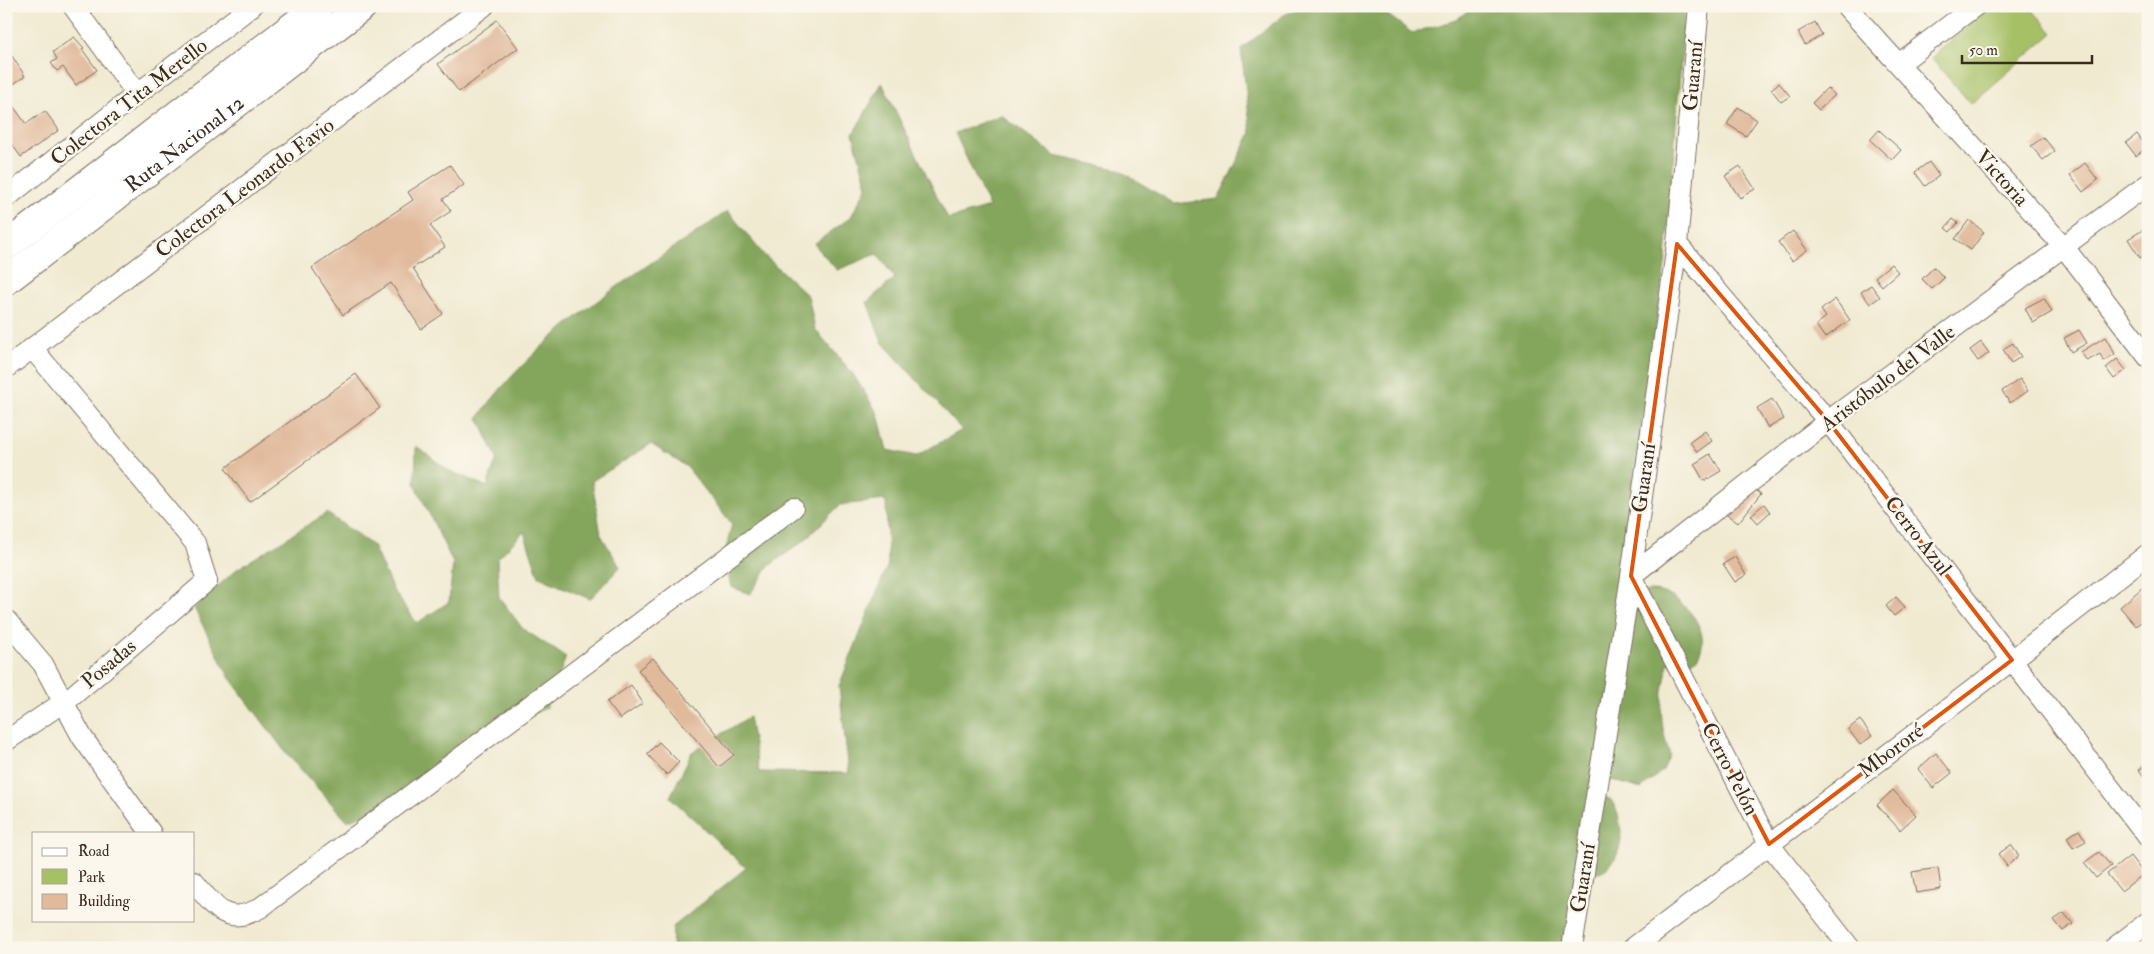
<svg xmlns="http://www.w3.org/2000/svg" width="2154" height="954" viewBox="0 0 2154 954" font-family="'IM FELL Double Pica',serif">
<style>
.green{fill:#a6c066;stroke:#707542}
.forest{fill:#84a65b;stroke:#60683c}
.building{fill:#e1ba9c}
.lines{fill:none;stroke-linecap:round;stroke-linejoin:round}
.minor-casing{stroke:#7a6d5d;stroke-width:22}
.trunk-casing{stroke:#7a6d5d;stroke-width:30}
.minor{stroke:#fff;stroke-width:20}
.trunk{stroke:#fff;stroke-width:28}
.marked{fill:none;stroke:#df570d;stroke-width:4;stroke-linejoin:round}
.labels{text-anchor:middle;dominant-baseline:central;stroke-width:5;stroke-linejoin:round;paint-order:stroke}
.street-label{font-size:21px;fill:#3b2a1e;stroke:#fbf7ec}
</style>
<rect width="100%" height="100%" fill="#fbf7ec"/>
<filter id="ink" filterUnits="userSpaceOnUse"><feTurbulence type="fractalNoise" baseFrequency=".02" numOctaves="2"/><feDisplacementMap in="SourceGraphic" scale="10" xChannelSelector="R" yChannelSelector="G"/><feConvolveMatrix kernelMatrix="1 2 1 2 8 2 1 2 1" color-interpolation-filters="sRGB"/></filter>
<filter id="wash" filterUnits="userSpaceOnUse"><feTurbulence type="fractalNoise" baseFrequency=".0096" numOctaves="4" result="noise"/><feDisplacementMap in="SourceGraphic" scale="20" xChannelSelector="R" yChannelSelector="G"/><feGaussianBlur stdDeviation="1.12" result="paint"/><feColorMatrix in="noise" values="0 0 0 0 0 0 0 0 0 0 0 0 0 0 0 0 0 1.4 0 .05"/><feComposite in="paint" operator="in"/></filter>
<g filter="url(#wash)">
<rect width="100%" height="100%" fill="#f0ead1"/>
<path class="green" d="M1991 6H2029L2053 33 1971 104 1931 58Z"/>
<path class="forest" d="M1305 6H1376L1412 33 1456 20 1474 6H1685L1666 258 1619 571 1618 595C1630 594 1649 589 1660 592 1683 597 1714 632 1698 656 1696 660 1690 663 1686 666L1668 663C1661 702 1657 716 1670 755L1663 770 1641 789 1612 780 1599 783V797L1611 800C1623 818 1627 851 1607 868 1601 872 1591 875 1587 881 1580 892 1570 933 1565 948H672L673 927 746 868 670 797 692 752 749 717 759 772 849 773 839 686 888 564 886 500 840 505 805 540 770 565 750 594 731 587 724 557 732 524 687 467 651 444 592 481 601 535 620 567 590 599 539 577 524 532 497 559 499 597 523 629 566 657 546 708 487 734 437 761 421 793 347 821 286 753 229 677 194 608 237 569 327 513 373 546 393 590 417 623 449 602 453 563 415 484 416 446 448 470 487 487 497 458 478 418C541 329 640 272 728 211L763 254 808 296 815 329 853 374 878 414 887 450 916 456 962 430 882 342 867 302 895 278 877 254 837 270 814 244 851 217 867 186 853 134 882 83 948 219 989 207 955 133 1001 115 1055 156 1117 169 1175 204 1218 199 1251 133 1241 49 1284 15Z"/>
<g id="blocks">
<path class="building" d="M497 20 518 48 459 92 438 64Z
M1815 22 1822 35 1805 45 1798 32Z
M74 37 84 48 82 49 97 70 76 85 63 67 57 71 51 63 57 59 53 52Z
M12 56 25 76 9 87 6 83V60Z
M1779 83 1790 96 1781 102 1771 89Z
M1827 88 1835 95 1819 110 1812 103Z
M14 107 26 124 45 111 59 130 21 157 6 136V113Z
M1738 107 1757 120 1746 136 1727 124Z
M1879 130 1901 150 1892 160 1870 140Z
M2137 134 2147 147 2136 156 2126 143Z
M2043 137 2055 151 2043 160 2031 146Z
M1929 162 1939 176 1925 186 1915 172Z
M2085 163 2098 180 2083 192 2070 175Z
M450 165 464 185 443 199 451 211 430 225 445 247 413 268 443 314 421 329 391 283 343 315 312 268 413 200 408 192Z
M1740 166 1755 189 1740 198 1725 176Z
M1953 219 1958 223 1950 232 1945 228Z
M1969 220 1984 232 1971 250 1955 239Z
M2148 227V253L2140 258 2128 239Z
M1793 231 1807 250 1792 261 1778 242Z
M1891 264 1898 272 1882 286 1875 277Z
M1934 267 1944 278 1932 289 1922 279Z
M1871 285 1880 297 1870 304 1861 292Z
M2044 298 2052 312 2033 323 2025 308Z
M1835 299 1850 320 1825 338 1816 325 1826 317 1821 310Z
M2079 330 2087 343 2071 352 2064 338Z
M2105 337 2115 354 2104 361 2100 354 2087 361 2081 352Z
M1981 342 1989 353 1978 361 1970 350Z
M2013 343 2021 357 2011 363 2003 349Z
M2117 359 2126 370 2114 379 2106 368Z
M356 374 380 408 250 502 225 468Z
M2020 379 2028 391 2010 403 2002 391Z
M1772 399 1784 419 1768 428 1757 408Z
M1705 431 1712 441 1697 452 1690 442Z
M1710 454 1721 471 1704 481 1694 464Z
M1749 485 1761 494 1738 523 1726 514Z
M1764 504 1770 512 1758 523 1751 515Z
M1735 557 1746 575 1735 582 1723 564Z
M2143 587 2148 593V616L2136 626 2120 607Z
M1896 597 1905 607 1894 616 1886 606Z
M653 658 734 755 719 767 638 670Z
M631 685 643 703 620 719 607 702Z
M1860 720 1872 736 1860 745 1848 729Z
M659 742 679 762 667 775 647 754Z
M1936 753 1952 773 1933 788 1918 769Z
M2148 763V777L2146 779 2139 770Z
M1893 790 1916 815 1900 830 1877 805Z
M2079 830 2086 841 2073 848 2067 837Z
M2011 845 2019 856 2007 866 1998 854Z
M2099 852 2111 866 2096 878 2084 863Z
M2130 856 2144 874 2121 891 2107 874Z
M1938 868 1941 889 1916 893 1912 872Z
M2064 913 2073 924 2063 931 2054 920Z"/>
</g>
</g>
<g filter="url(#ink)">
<use href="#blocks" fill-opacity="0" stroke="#7a6d5d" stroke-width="1"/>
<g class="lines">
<g class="minor-casing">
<path id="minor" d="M73 6 137 94
M1846 6 2064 247 2148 357
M1900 63 1975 6
M6 198 137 94 252 6
M1677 244 1828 421 2148 837
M6 368 484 6
M1631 576 1828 421 2148 184
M1631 576 1769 844 1850 948
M6 620 43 664 82 737 151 833
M6 741 71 697 207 581 195 543 33 349
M194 882C215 907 226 927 260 908L793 508
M1572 948 1631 576 1677 244 1699 6
M1633 948 2012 660 2148 554
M2114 948 2148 922"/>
</g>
<g class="trunk-casing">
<g id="trunk">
<path d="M6 246 319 6"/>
<path id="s1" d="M6 281 363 6"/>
</g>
</g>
<use href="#minor" class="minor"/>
<use href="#trunk" class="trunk"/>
</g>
</g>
<path class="marked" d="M1677 244 1828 421 2012 660 1769 844 1631 576Z"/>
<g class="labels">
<g class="street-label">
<text transform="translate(1693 76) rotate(-85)">Guaraní</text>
<text transform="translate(129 102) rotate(-38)">Colectora Tita Merello</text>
<text stroke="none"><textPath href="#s1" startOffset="225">Ruta Nacional 12</textPath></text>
<text transform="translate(2002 178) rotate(48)">Victoria</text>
<text transform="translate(245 188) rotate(-37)">Colectora Leonardo Favio</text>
<text transform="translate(1888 378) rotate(-37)">Aristóbulo del Valle</text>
<text transform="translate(1644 478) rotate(-82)">Guaraní</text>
<text transform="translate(1918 536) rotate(52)">Cerro Azul</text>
<text transform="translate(109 664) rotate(-40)">Posadas</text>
<text transform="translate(1891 751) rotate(-37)">Mbororé</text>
<text transform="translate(1730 769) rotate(63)">Cerro Pelón</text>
<text transform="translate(1583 878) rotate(-81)">Guaraní</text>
</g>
</g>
<rect width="2154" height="954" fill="none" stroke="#fbf7ec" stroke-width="25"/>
<rect x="32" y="832" width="162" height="90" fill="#fbf7ec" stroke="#aea59a"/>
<rect x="42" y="848" width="25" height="8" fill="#ffffff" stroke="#aea59a"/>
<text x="78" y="856" font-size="15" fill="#3b2a1e">Road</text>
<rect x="42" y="869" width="25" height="15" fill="#a6c066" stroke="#aea59a"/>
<text x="78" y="882" font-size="15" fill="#3b2a1e">Park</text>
<rect x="42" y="894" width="25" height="15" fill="#e1ba9c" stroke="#aea59a"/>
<text x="78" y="906" font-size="15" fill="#3b2a1e">Building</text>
<path d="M1962 55v8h130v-8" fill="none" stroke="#3b2a1e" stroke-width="2.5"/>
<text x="1969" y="55" font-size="15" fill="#3b2a1e" stroke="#fbf7ec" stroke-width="4" paint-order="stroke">50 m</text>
</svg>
